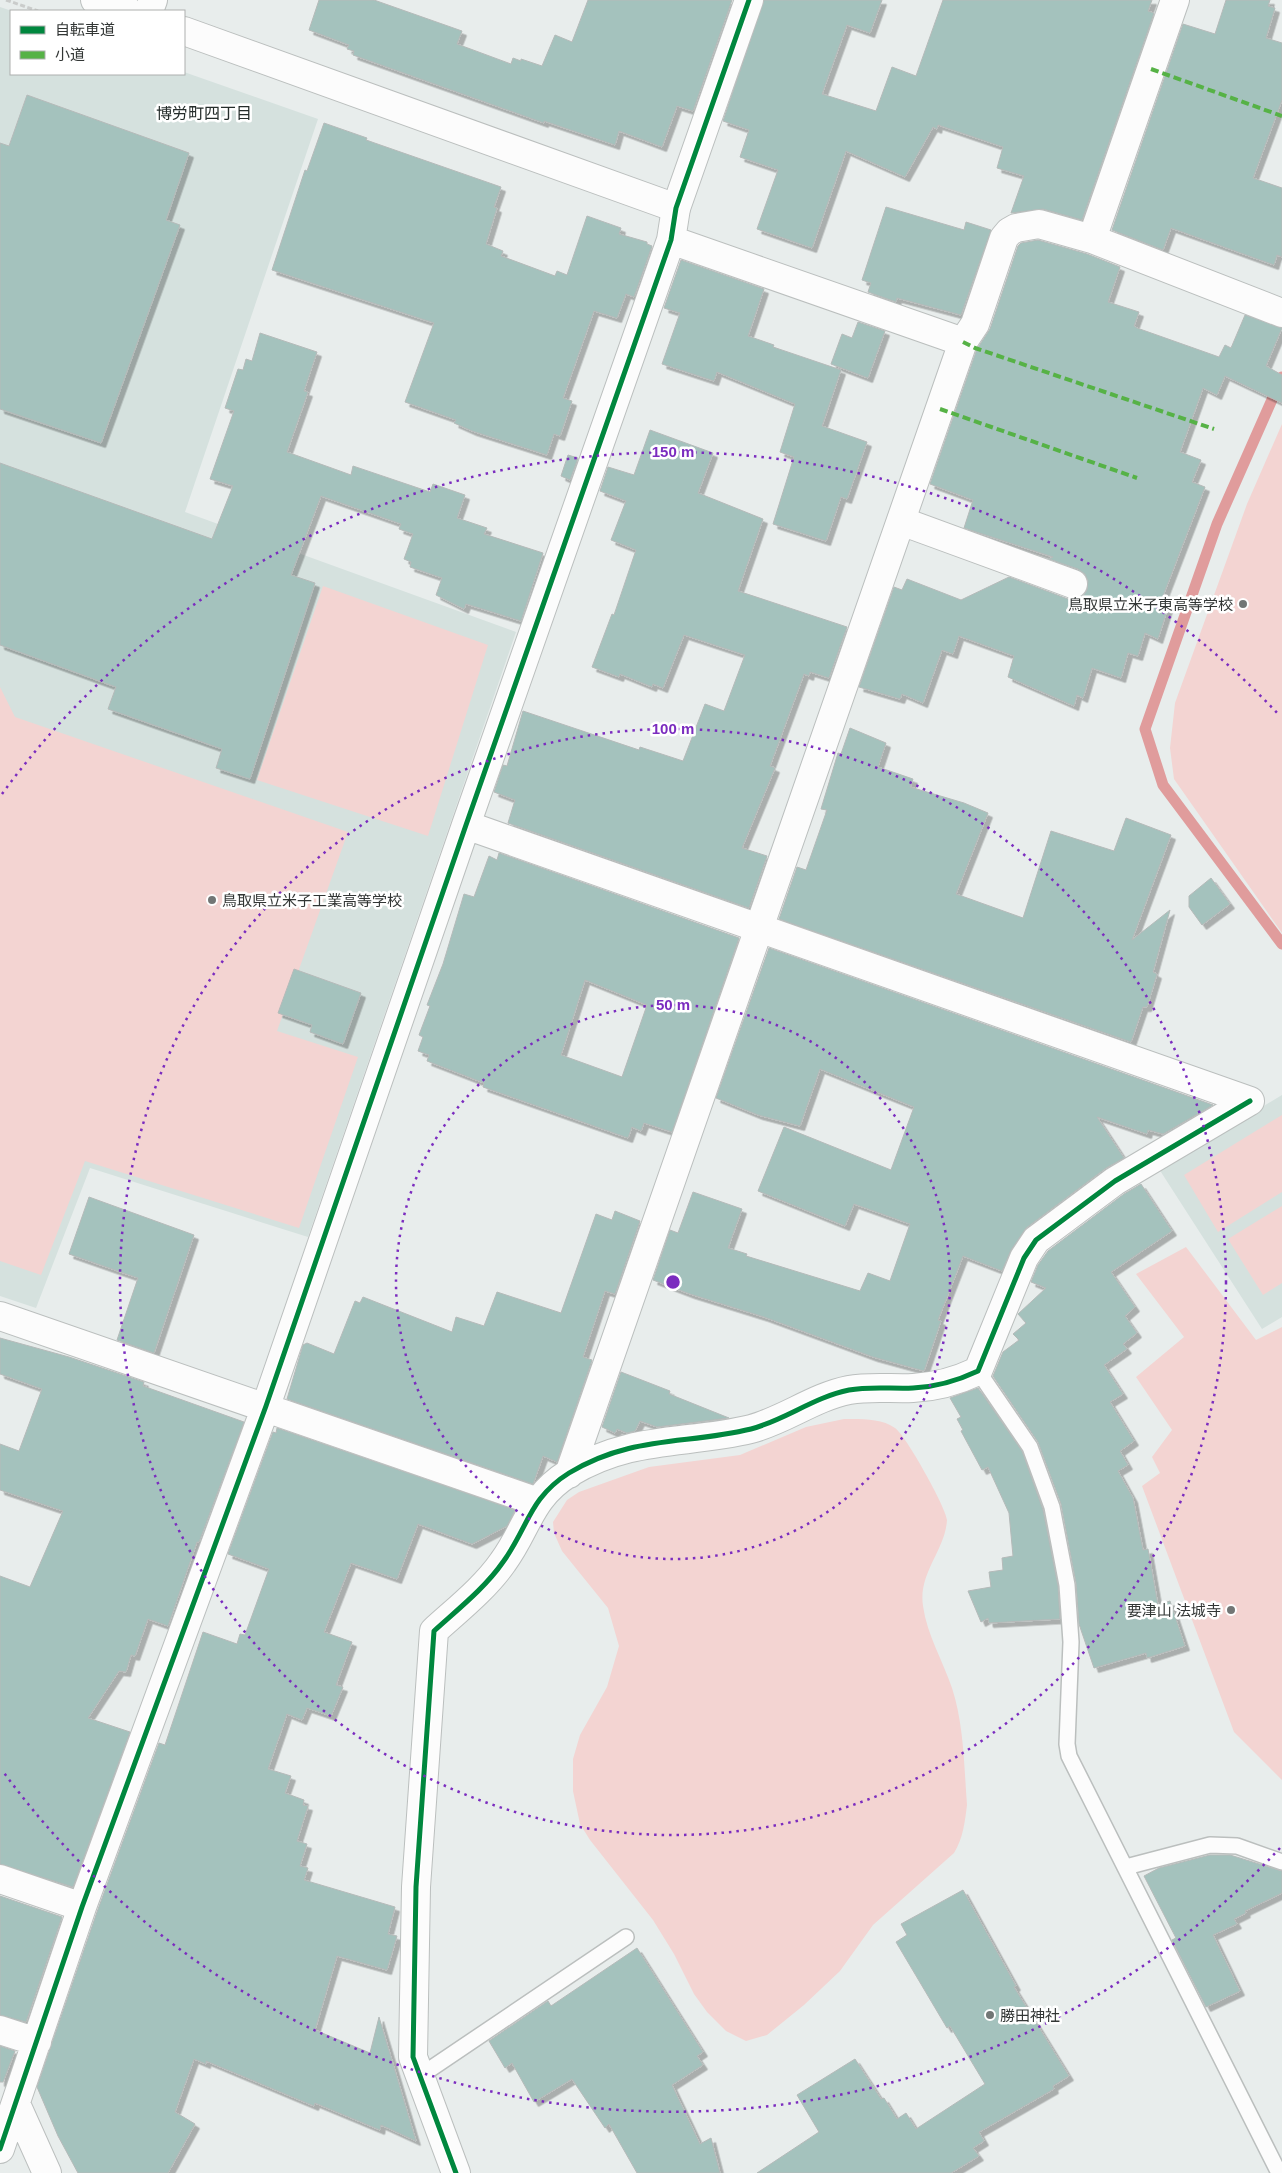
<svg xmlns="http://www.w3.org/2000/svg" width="1282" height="2173" viewBox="0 0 1282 2173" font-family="Helvetica,'Noto Sans JP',sans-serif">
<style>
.built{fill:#d5e1de}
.green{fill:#f3d4d2}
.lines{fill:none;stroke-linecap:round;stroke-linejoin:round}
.stream{stroke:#e09c9c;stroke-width:11}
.building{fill:#a4c2bd;stroke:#b5bab9;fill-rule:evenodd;filter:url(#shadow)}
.lane-casing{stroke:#bbbfbe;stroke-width:18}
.street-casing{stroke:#bbbfbe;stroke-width:30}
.secondary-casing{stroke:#bbbfbe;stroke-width:30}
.path{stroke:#cacccb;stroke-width:3;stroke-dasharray:5 2.5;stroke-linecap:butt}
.lane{stroke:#fcfcfc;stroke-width:15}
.street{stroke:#fcfcfc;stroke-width:28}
.secondary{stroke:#fcfcfc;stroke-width:28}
.quiet{stroke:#56b246;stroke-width:4;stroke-dasharray:8 4;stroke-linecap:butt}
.cycleway-casing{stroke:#fff;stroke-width:8}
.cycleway{stroke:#00873e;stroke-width:5}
.ring{fill:none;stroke:#7b2cbf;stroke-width:2.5;stroke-dasharray:2.5 5}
.poi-dot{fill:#727675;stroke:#fff;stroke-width:2}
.labels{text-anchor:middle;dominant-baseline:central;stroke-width:5;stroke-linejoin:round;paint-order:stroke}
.poi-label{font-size:15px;fill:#323635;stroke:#fff;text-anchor:end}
.neighbourhood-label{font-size:16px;fill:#252d2b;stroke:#fff}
.centre{fill:#7b2cbf;stroke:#fff;stroke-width:2.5}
.ring-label{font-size:15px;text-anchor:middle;font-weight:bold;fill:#7b2cbf;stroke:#fff;stroke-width:5;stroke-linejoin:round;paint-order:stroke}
</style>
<defs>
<filter id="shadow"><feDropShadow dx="4.5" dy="4.5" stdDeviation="0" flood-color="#0004"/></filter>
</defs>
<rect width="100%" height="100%" fill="#e8edec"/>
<path class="built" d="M0 7 12 11 11 74H184V72L318 119 185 512 516 632 308 1237 90 1168 36 1308 0 1296Z
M1282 1095V1317L1262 1329 1159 1169Z"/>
<path class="green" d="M1282 424V933L1174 779 1170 748 1175 703 1247 504Z
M323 586 488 645 428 836 257 780Z
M0 687 15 717 348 832 277 1031 358 1057 299 1228 85 1161 41 1275 0 1261Z
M1282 1115V1192L1218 1232 1184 1175Z
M1282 1206V1283L1263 1295 1228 1239Z
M1186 1247 1256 1340 1282 1327V1780L1234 1732 1142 1486 1160 1473 1152 1457 1172 1430 1136 1377 1184 1337 1136 1274Z
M844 1419C861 1419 881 1418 895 1428 905 1434 947 1509 947 1520 945 1551 918 1573 923 1606 927 1635 943 1661 952 1688 964 1725 964 1766 967 1805 965 1821 963 1839 954 1853L873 1925 840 1971 804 2005 767 2035 746 2041 726 2031 707 2012 694 1994 674 1954 653 1920 590 1840 580 1824 573 1791V1759L580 1735 607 1687 619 1646 608 1608 562 1551 554 1533 553 1522 567 1500 579 1492 649 1467 740 1455 806 1427Z"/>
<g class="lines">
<path class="stream" d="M1282 377 1217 524 1145 729 1163 785 1282 944"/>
</g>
<path class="building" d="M319 0H374L462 31 457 44 511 64 513 58 521 61V59L542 66 555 35 572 42 588 0H732L693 111 677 106 662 147 619 131 615 145 544 121V123L353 55 354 51 347 49 349 45 309 30Z
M764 0H882L870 33 847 25 822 94 876 111 892 67 916 76 943 0H1152L1148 11 1154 13 1082 220 1043 209 1011 213 1024 176 997 168 1003 147 938 125 937 129 933 127 905 177 846 151 812 248 757 229 778 170 740 157 749 130 723 121Z
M1226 0H1270L1268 6 1275 8 1266 38 1282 43V100L1253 178 1282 188V257L1277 255 1274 265 1171 228 1163 250 1112 230 1183 24 1215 34Z
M27 95 189 153 166 220 180 225 101 443 0 409V143L9 146Z
M324 123 367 138 366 140 501 187 494 207 497 208 486 244 503 251 501 256 555 276 557 271 567 275 587 216 621 228 619 234 647 242V244L652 246 634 297 626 294 617 318 594 311 563 398 572 401 560 436 554 434 547 455 472 431 454 423 456 420 405 402 434 323 272 270 305 170 307 171Z
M886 207 964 230 966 222 991 230 961 315 897 298 896 302 868 292 871 283 862 280Z
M1038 240 1087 254 1120 267 1108 302 1139 312 1134 326 1137 328 1219 357 1225 345 1231 348 1245 315 1282 328 1266 366 1282 375V403L1225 376 1217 395 1203 388 1180 452 1201 460 1192 482 1205 487 1163 596 1171 598 1158 639 1145 633 1138 656 1128 653 1121 678 1092 668 1083 698 1077 695 1074 706 1008 677 1014 656 959 636 953 654 942 650 923 703 902 694 900 699 859 687 894 587 902 590 907 579 961 600 1009 577 1068 599H1076L1083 596 1087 590 1088 581 1085 574 1078 569 1049 559 1053 557 964 528 973 500 930 484 977 349 990 329 1018 246 1021 243Z
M681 260 764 289 748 336 774 345 773 347 841 370 822 426 867 442 847 499 841 497 826 541 773 524 794 457 780 452 795 404 717 372 714 381 662 364 680 313 664 308Z
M858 322 885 331 868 378 831 364 842 334 852 338Z
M260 333 317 352 304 391 308 392 287 452 351 475 353 466 430 492 433 484 465 495 457 518 487 528 484 534 543 553 521 621 466 604 464 609 436 595 442 578 410 567 411 562 404 559 413 534 399 529 401 524 321 496 291 575 315 583 250 779 216 768 222 749 108 709 116 687 0 645V463L212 539 233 486 210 479 234 411 225 408 238 369 243 370 246 359 252 361Z
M650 430 713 453 698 493 763 519 738 591 847 627 829 678 810 672 809 676 804 674 770 766 775 768 742 848 767 856 749 908 508 823 515 800 494 792 503 765 507 766 523 711 639 750 640 747 683 761 705 704 724 711 745 655 684 635 663 688 653 684 652 687 620 674 619 677 592 667 612 614 614 615 636 550 611 540 626 501 600 491 608 467 634 475Z
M568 455 578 458 570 480 561 476Z
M850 728 886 743 878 767 913 779 910 787 964 803 988 813 956 894 1023 918 1051 831 1114 851 1126 818 1171 835 1132 940 1170 910 1153 972 1157 974 1147 1007H1143L1131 1042 779 919 797 867 806 870 827 810 821 809 838 753 841 754Z
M499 853 739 938 672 1132 644 1123 641 1131 632 1127 628 1138 483 1087 484 1083 427 1061 429 1055 418 1051 423 1037 419 1035 430 1006 427 1005 443 964 464 894 474 897 489 856 497 860ZM585 980 647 1005 622 1077 561 1055Z
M1211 878 1230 904 1202 925 1189 907V896Z
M769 948 1213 1105 1163 1134 1148 1130 1147 1134 1097 1117 1124 1158 1106 1168 1026 1228 1011 1250 1002 1271 963 1256 938 1320 941 1321 924 1371 873 1357 764 1317 690 1294 653 1280 670 1230 678 1233 693 1192 742 1209 728 1248 747 1254 746 1256 860 1291 868 1273 890 1281 910 1224 854 1204 845 1226 758 1191 784 1127 891 1170 914 1107 820 1069 800 1126 758 1115 716 1098Z
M294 969 361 993 343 1044 310 1032 312 1025 278 1013Z
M1141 1184 1172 1231 1111 1272 1135 1307 1125 1316 1137 1333 1123 1344 1127 1349 1104 1365 1123 1394 1110 1402 1134 1441 1120 1451 1128 1465 1118 1471 1133 1498 1143 1550 1148 1549 1158 1605 1170 1601 1185 1646 1147 1658 1146 1653 1094 1668 1079 1624 1076 1583 1061 1504 1038 1442 993 1376 1003 1352 1019 1340 1013 1334 1026 1323 1018 1314 1046 1288 1031 1282 1038 1265 1048 1251 1124 1194Z
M89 1197 194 1235 154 1353 117 1340 138 1278 69 1254Z
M615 1211 640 1221 615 1294 605 1291 583 1357 592 1360 557 1462 543 1456 533 1484 287 1399 303 1345 307 1343 334 1354 355 1301 360 1303 363 1297 452 1332 456 1317 484 1326 497 1292 561 1313 596 1214 612 1220Z
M0 1338 69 1357 144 1382 143 1386 244 1422 199 1542H197L168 1626 148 1619 135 1656 131 1655 126 1672 119 1671 88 1718 130 1732 73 1887 0 1864V1576L30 1587 63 1511 0 1490V1444L19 1451 42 1389 0 1374Z
M621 1372 670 1391 669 1394 729 1418 657 1427 640 1421 635 1431 627 1433 617 1429 615 1433 602 1427Z
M978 1388 1022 1451 1043 1510 1058 1586 1060 1619 989 1623 988 1618 981 1622 968 1591 991 1587 989 1572 1003 1570 1002 1558 1013 1556 1009 1513 988 1467 982 1470 961 1431 963 1430 957 1419 961 1417 950 1398Z
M277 1428 515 1510 507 1526 472 1544 418 1524 397 1579 351 1563 324 1632 352 1642 336 1685 343 1687 331 1716 307 1708 302 1720 287 1714 268 1769 291 1776 285 1793 304 1800 303 1805 308 1806 297 1841 307 1844 300 1866 308 1868 304 1880 395 1907 388 1934 397 1936 387 1970 337 1956 315 2030 370 2053 379 2017 416 2141 381 2125 380 2130 315 2103 314 2106 206 2061V2064L194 2059 175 2112 195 2124 168 2173H78L58 2136 37 2087 97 1912 159 1743 165 1745 203 1632 237 1644 240 1634 245 1635 269 1569 228 1554 273 1432 276 1433Z
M1210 1855H1230L1282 1871V1893L1245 1911 1246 1913 1234 1919 1237 1924 1213 1935 1240 1991 1206 2007 1172 1940 1176 1938 1144 1876 1159 1868Z
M963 1890 1016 1986 1014 1987 1069 2076 1053 2086 1054 2089 979 2132 984 2141 973 2148 979 2156 951 2173H757L819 2132 797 2095 855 2059 881 2099 884 2098 897 2119 906 2113 916 2129 985 2084 950 2026 947 2028 896 1942 907 1935 901 1924Z
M0 1896 62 1917 26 2022 0 2015Z
M637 1948 703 2052 697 2056 703 2065 672 2085 700 2144 711 2138 720 2173H637L609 2124 605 2128 572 2079 534 2102 512 2063 505 2068 489 2041 548 2001 551 2006Z
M0 2046 15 2051 3 2082H0Z"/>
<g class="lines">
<g class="lane-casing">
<path id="lane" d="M978 1371 1030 1447 1052 1507 1067 1585 1071 1642 1067 1744 1069 1756 1279 2173
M1126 1867 1210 1845 1237 1846 1282 1862
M420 2076 626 1937"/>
</g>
<g class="street-casing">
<path id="street" d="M149 11 153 0
M1092 239 1175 0
M963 342 975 324 1004 238 1009 232 1016 228 1039 224 1092 239 1282 313
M901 521 1073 584
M466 825 1250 1101
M0 1316 538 1502
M569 1474 963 342 671 240
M0 1879 82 1907
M0 2030 37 2042
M16 2104 47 2173
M0 2149 82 1907 266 1406 466 825 671 240 676 208 749 0
M456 2173 413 2057 416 1887 434 1631C457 1610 485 1588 503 1562 528 1528 529 1498 569 1473 632 1435 685 1445 751 1429 785 1420 814 1397 849 1390 870 1386 892 1389 913 1388 935 1387 959 1380 978 1371L1024 1258 1036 1240 1115 1181 1250 1101"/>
</g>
<g class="secondary-casing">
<path id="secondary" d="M95 0 128 11
M184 31 676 208"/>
</g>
<path class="path" d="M6 0 38 11"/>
<use href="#lane" class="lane"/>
<use href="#street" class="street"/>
<use href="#secondary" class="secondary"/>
<path class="quiet" d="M1151 69 1282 116
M963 342 975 348 1214 429
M940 409 1137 478"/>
<g class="cycleway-casing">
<path id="cycleway" d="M0 2149 82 1907 266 1406 466 825 671 240 676 208 749 0
M456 2173 413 2057 416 1887 434 1631C457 1610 485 1588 503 1562 528 1528 529 1498 569 1473 632 1435 685 1445 751 1429 785 1420 814 1397 849 1390 870 1386 892 1389 913 1388 935 1387 959 1380 978 1371L1024 1258 1036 1240 1115 1181 1250 1101"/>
</g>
<use href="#cycleway" class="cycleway"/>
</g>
<g class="ring">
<circle cx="673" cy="1282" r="277"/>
<circle cx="673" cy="1282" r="553"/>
<path d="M1280 1848A830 830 0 0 1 2 1770M2 794A830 830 0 0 1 1280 716"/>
</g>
<g class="poi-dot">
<circle cx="1243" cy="604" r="5"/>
<circle cx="212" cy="900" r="5"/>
<circle cx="1231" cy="1610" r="5"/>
<circle cx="990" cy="2015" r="5"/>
</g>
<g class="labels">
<g class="poi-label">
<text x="1233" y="604">鳥取県立米子東高等学校</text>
<text x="222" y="900" text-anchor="start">鳥取県立米子工業高等学校</text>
<text x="1221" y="1610">要津山 法城寺</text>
<text x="1000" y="2015" text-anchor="start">勝田神社</text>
</g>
<g class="neighbourhood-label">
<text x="204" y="113">博労町四丁目</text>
</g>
</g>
<circle cx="673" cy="1282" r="8" class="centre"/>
<g class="ring-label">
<text x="673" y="457">150 m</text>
<text x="673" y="734">100 m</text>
<text x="673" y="1010">50 m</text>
</g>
<rect x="10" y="10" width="175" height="65" fill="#ffffff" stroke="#adafae"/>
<rect x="20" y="26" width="25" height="8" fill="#00873e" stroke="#adafae"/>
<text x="55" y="35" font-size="15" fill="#323635">自転車道</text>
<rect x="20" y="51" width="25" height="8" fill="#56b246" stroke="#adafae"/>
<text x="55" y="60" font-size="15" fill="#323635">小道</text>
</svg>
